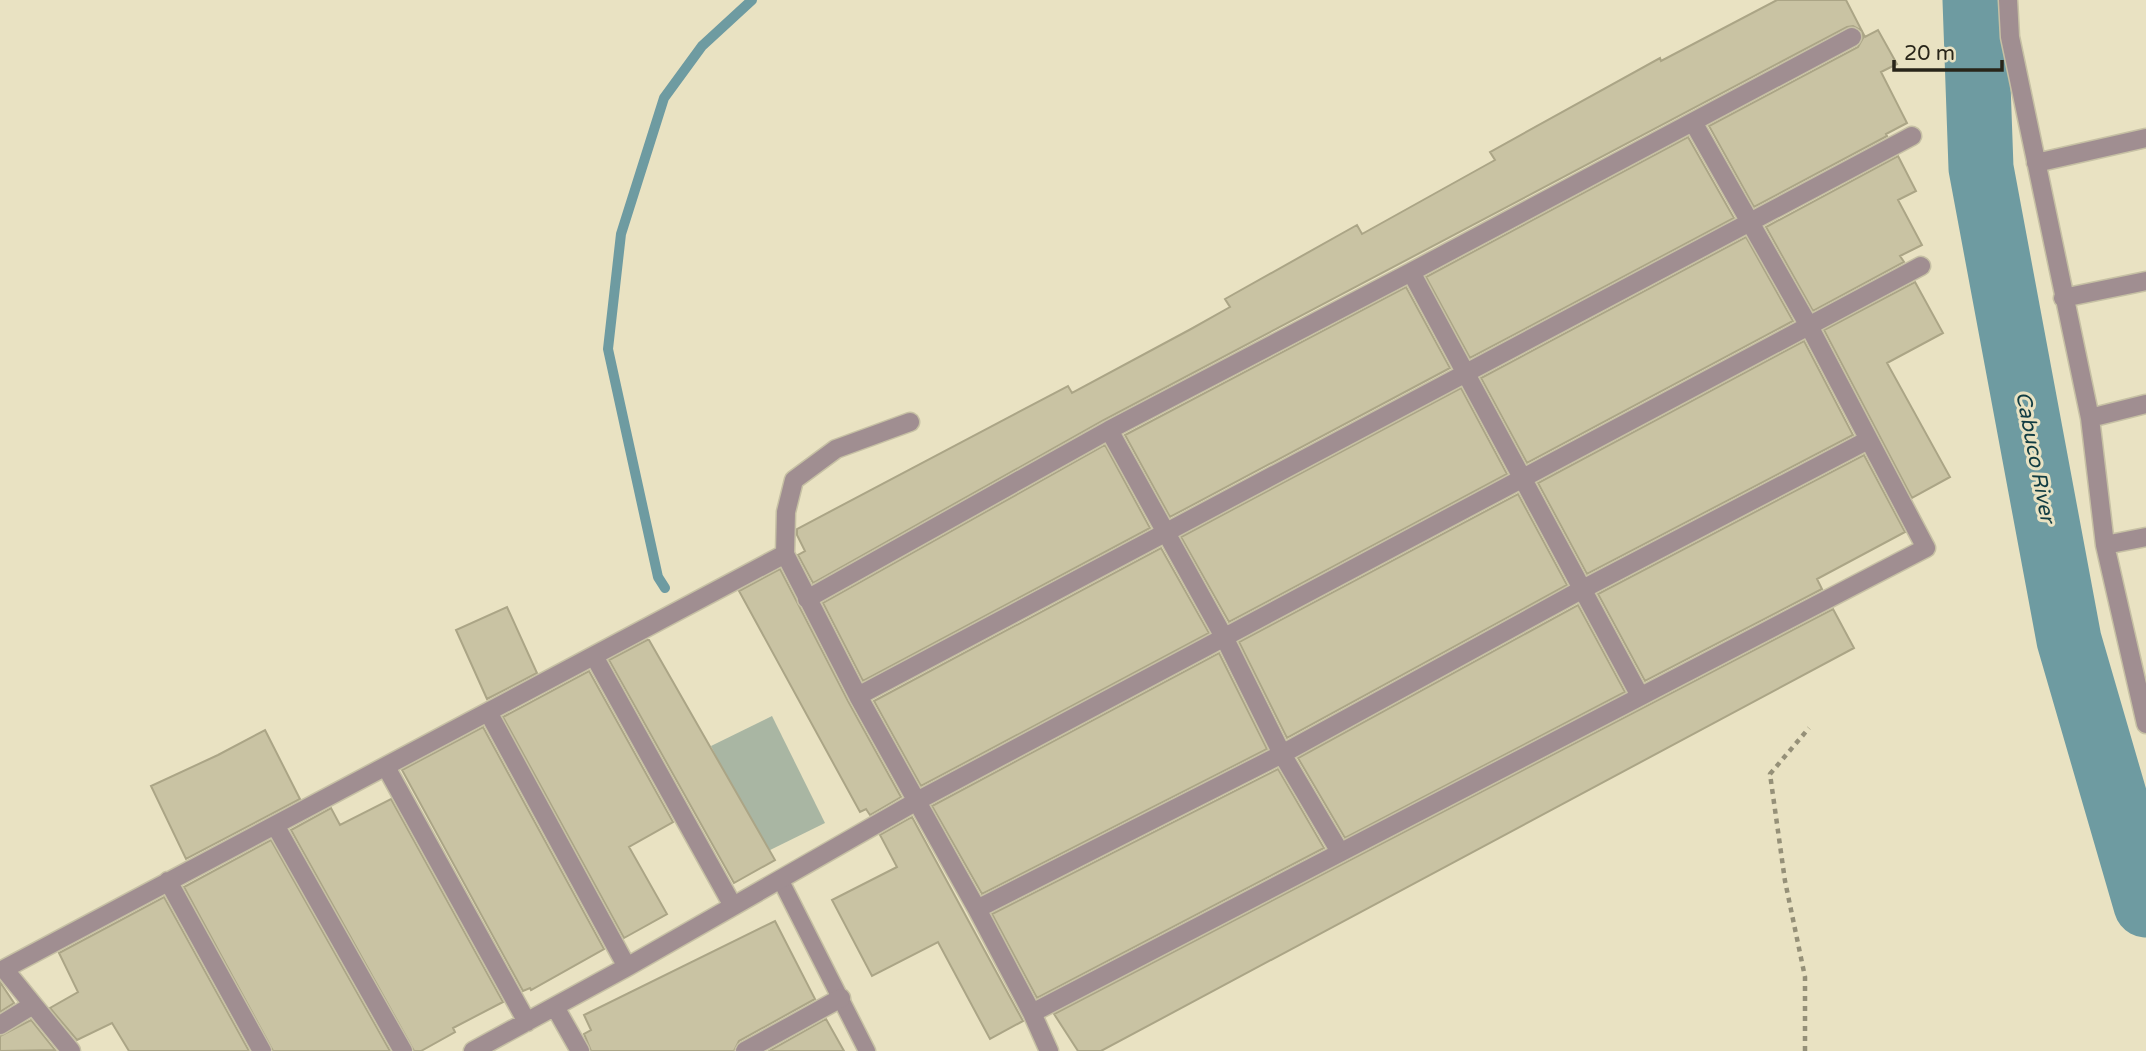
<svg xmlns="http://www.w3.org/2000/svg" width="2146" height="1051" viewBox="0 0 2146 1051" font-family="'Varela Round',sans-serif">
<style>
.green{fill:#a9b6a3}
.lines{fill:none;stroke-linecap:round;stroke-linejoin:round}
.stream{stroke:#6e9ba1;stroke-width:10}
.river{stroke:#6e9ba1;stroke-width:65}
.building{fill:#c9c3a3;stroke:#aba586;stroke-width:2}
.lane-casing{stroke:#c6c0a4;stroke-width:19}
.street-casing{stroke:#c6c0a4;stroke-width:21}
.path{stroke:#959078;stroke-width:4.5;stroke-dasharray:5 5;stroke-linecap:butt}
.lane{stroke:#a08e91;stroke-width:16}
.street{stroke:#a08e91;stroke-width:18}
.labels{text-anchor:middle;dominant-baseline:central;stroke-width:6;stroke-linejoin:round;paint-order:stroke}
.water-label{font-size:21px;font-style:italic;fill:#113c42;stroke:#e9e2c2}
</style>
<rect width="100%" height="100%" fill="#e9e2c2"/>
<path class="green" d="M772 716 825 823 764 853 711 746Z"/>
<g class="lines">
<path class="stream" d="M665 588 658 577 608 349 621 234 664 98 702 46 752 0"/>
<path class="river" d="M1975 0 1981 168 2069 640 2146 905"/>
</g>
<path class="building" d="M1777 0H1846L1865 37 1878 30 1897 64 1881 72 1907 123 1886 134 1887 136 1754 207 1709 126 1858 47 1863 38 1862 31 1853 26 1847 27 1104 420 813 583 798 555 805 551 797 535V529L1068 386 1072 393 1191 329 1230 307 1225 299 1357 225 1362 234 1495 160 1490 152 1660 58 1661 61Z
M1688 137 1734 218 1470 358 1426 277Z
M1898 156 1916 191 1898 200 1922 245 1900 256 1904 262 1813 311 1766 227Z
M1746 237 1793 321 1527 463 1481 378Z
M1915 282 1943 333 1887 363 1950 477 1912 498 1824 330Z
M1406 287 1450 368 1170 517 1125 435Z
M1804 341 1853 435 1587 574 1538 483Z
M1461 388 1507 474 1229 622 1181 537Z
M1105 445 1150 528 863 681 823 603Z
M1864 455 1905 532 1817 579 1822 589 1645 681 1598 594Z
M1518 494 1567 585 1287 738 1239 642Z
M1161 548 1209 633 921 786 874 701Z
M780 569 848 701 901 797 870 815 866 809 860 812 739 591Z
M1578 605 1625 692 1345 838 1298 758Z
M507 607 537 673 487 699 456 630Z
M1833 609 1854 648 1101 1051H1078L1054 1014Z
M647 640H649L775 860 734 883 609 660Z
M1219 653 1267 749 982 894 932 806Z
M589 671 673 822 629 847 667 914 624 938 503 717Z
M483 727 604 949 531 990 530 988 523 991 402 770Z
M265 730 300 799 186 859 151 786 218 755Z
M1278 769 1324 848 1037 998 992 914Z
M391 799 503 1002 453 1028 455 1032 421 1051H414L291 830 331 808 340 825Z
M912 817 1023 1021 990 1039 938 942 872 976 832 900 897 867 880 835Z
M271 840 390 1051H273L184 887Z
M164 897 249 1051H129L112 1023 77 1040 50 1008 78 992 59 953Z
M775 921 815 999 739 1041 734 1051H591L584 1034 591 1030 584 1015Z
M0 982 14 1003 0 1012Z
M826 1019 844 1051H769Z
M31 1020 55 1050 0 1051V1036Z"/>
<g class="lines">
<g class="lane-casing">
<path id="lane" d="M780 879 867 1051"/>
</g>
<g class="street-casing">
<path id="street" d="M2008 0 2010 37 2090 418 2105 545 2146 724
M2036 163 2146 138
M2063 298 2146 281
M2090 418 2146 404
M910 422 836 449 794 480 786 512 785 554 858 696 977 909 1032 1013 1049 1051
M1109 430 1224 637 1282 754 1340 852
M2105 545 2146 537
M807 599 1109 430 1411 272
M594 656 733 906
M858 696 1912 136
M1640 696 1411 272 1852 37
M488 712 627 967
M386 767 527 1022
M275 825 403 1051
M168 881 262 1051
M977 909 1282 754 1581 590 1868 440
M555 1007 580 1051
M1032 1013 1926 548 1809 326 1693 122
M0 1025 33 1005
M71 1051 4 969 785 554
M473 1051 627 967 917 801 1921 266
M745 1051 841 998"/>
</g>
<path class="path" d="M1805 1051V977L1785 881 1770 774 1809 728"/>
<use href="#lane" class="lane"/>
<use href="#street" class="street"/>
</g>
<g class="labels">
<g class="water-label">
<text transform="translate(2035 457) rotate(79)">Cabuco River</text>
</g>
</g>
<path d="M1894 60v10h108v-10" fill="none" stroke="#282519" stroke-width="3.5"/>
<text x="1904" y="60" font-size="21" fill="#282519" stroke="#e9e2c2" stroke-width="5" paint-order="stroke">20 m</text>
</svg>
